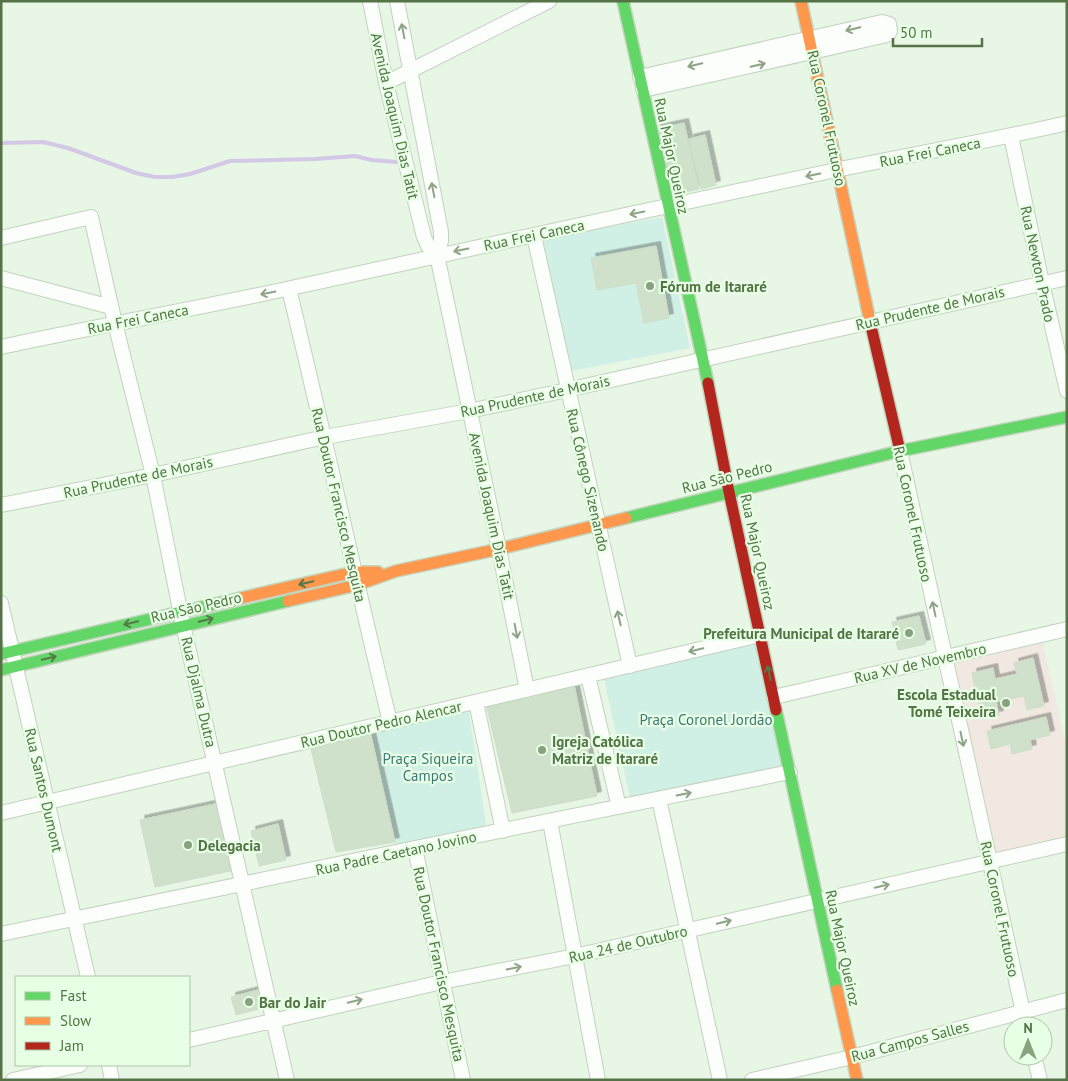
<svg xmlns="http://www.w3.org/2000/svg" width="1068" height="1081" viewBox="0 0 1068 1081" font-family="'PT Sans',sans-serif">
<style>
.education{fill:#f0e8e1}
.green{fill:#d0efe5}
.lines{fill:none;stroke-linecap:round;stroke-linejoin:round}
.stream{stroke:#d3c8e5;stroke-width:4}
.building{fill:#cfe0cb;stroke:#cddec8;filter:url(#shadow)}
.street-casing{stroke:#c3d2be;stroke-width:16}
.fast-casing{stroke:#c4d4bf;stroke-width:14}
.slow-casing{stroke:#c4d4bf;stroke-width:14}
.jam-casing{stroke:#c4d4bf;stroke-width:14}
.street{stroke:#fbfefb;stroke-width:14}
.fast{stroke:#63d668;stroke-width:11}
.slow{stroke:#ff974d;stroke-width:11}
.jam{stroke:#b3261e;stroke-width:11}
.oneway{stroke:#8fa486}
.oneway2{stroke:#567849}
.poi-dot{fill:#88a17e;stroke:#e7ffe5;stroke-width:2}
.labels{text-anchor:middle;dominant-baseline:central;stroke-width:4.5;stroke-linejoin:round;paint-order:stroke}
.street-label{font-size:15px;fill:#557347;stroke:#e7ffe5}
.poi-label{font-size:15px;font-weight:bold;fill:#557347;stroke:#e7ffe5;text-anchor:start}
.park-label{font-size:15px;fill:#3f7878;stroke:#e7ffe5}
</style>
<defs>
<filter id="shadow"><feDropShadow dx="4.5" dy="-4.5" stdDeviation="0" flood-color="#0004"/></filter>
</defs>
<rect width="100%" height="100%" fill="#e7f6e5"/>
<path class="education" d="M1041 636 1067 749V843L990 862 945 658Z"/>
<path class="green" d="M662 217 690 348 571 371 543 239Z
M755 643 783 767 630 798 604 679Z
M468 706 487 831 396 847 371 730Z"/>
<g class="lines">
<path class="stream" d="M1 143 43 142 68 148 136 173 155 177H172L190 174 230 161 315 159 355 156 372 160 396 162"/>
</g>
<path class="building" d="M684 123 699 189 672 195 656 129Z
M705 135 716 185 701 189 689 139Z
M656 246 669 318 644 323 636 283 597 290 591 258Z
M919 616 926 644 898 650 892 622Z
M1033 658 1044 706 1027 710 1024 696 996 702 999 715 982 719 972 673 993 668 995 679 1017 674 1014 663Z
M574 685 597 796 512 813 486 704Z
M1046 717 1050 735 1030 740 1032 749 1012 754 1010 744 991 749 987 731Z
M370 732 395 842 336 852 310 745Z
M220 803 235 870 155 887 140 820Z
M278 824 286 860 259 866 251 831Z
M262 989 267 1007 236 1015 231 997Z"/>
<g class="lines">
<g class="street-casing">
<path id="street" d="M370 1 386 83 424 237 428 246 437 255
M397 1 441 232V241L437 255 499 549 527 690
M640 77 882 22 889 24 890 31 887 35 643 90
M386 83 549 1
M1011 136 1042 283 1067 391
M534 236 630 666
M1 238 91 217 115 323 153 475 183 625 287 1080
M1 278 111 307
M289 289C324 433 355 578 390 722
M1 347C98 326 195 309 291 288 473 249 654 208 836 170 913 154 990 141 1067 123
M900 451 1026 1026
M1 505 153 475 325 437 469 411 567 390 1067 278
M1 603 88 977
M588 676 619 807
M774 697 1067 629
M476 702 503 831
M659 799 720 1080
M1 813 760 635
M550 821 598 1080
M415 848 463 1080
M1 934 415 848 790 772
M189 1040 442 982 575 956 1067 844
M1034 1056 1040 1080
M109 1065 112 1080
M13 1080 80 1065
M752 1080 852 1057 1067 1000"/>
</g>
<g class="fast-casing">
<path id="fast" d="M623 1 708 383
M626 518 900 451 1067 417
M1 654 241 598
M1 670 288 601
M776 710 837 990"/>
</g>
<g class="slow-casing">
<path id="slow" d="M801 1 871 326
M241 598 354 572H378
M288 601 357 585 396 571 499 549 626 518
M837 990 857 1080"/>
</g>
<g class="jam-casing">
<path id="jam" d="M871 326 900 451
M708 383 729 492 776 710"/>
</g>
<use href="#street" class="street"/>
<use href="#fast" class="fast"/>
<use href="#slow" class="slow"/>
<use href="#jam" class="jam"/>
</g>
<defs><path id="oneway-shaft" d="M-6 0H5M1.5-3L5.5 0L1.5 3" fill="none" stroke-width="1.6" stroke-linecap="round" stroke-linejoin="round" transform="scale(1.25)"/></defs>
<g class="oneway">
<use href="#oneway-shaft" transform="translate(853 29) rotate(167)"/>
<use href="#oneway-shaft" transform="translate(403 31) rotate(-101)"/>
<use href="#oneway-shaft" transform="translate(695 65) rotate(167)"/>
<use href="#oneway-shaft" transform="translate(758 65) rotate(-13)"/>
<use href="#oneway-shaft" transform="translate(813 175) rotate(168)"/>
<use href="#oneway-shaft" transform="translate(433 190) rotate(-101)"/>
<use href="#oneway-shaft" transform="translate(637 213) rotate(168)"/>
<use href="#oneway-shaft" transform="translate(461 250) rotate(169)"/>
<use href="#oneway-shaft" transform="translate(268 293) rotate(169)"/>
<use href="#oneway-shaft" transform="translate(934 609) rotate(-102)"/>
<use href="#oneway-shaft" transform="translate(619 618) rotate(-103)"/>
<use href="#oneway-shaft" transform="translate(516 631) rotate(79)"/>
<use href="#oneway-shaft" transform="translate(696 650) rotate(167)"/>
<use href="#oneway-shaft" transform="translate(962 739) rotate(78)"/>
<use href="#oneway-shaft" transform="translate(684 794) rotate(-12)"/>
<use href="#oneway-shaft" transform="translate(882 886) rotate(-13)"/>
<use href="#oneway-shaft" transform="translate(724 922) rotate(-13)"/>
<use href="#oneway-shaft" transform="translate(514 968) rotate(-11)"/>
<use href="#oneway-shaft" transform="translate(355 1001) rotate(-13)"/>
</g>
<g class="oneway2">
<use href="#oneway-shaft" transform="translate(306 583) rotate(167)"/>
<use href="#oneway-shaft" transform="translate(206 620) rotate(-13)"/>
<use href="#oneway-shaft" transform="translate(131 623) rotate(166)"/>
<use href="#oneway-shaft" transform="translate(49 658) rotate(-14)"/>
<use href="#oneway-shaft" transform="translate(769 673) rotate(-102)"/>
</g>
<g class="poi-dot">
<circle cx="650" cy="286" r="5"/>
<circle cx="909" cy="633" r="5"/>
<circle cx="1006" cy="703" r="5"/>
<circle cx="542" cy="750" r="5"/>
<circle cx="188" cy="845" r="5"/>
<circle cx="249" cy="1002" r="5"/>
</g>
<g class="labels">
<g class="street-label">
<text transform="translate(395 116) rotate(77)">Avenida Joaquim Dias Tatit</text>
<text transform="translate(827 118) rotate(78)">Rua Coronel Frutuoso</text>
<text transform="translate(930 152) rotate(-11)">Rua Frei Caneca</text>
<text transform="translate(672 156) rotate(78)">Rua Major Queiroz</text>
<text transform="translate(534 235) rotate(-12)">Rua Frei Caneca</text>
<text transform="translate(1038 264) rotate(78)">Rua Newton Prado</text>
<text transform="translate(930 308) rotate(-13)">Rua Prudente de Morais</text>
<text transform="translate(138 319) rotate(-11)">Rua Frei Caneca</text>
<text transform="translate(535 396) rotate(-12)">Rua Prudente de Morais</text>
<text transform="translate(138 477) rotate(-12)">Rua Prudente de Morais</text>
<text transform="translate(727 477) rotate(-14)">Rua São Pedro</text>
<text transform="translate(588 480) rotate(77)">Rua Cônego Sizenando</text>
<text transform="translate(339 505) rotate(77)">Rua Doutor Francisco Mesquita</text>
<text transform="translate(913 514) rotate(78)">Rua Coronel Frutuoso</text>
<text transform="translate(492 516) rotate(78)">Avenida Joaquim Dias Tatit</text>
<text transform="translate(758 552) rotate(78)">Rua Major Queiroz</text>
<text transform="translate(196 607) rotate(-13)">Rua São Pedro</text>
<text transform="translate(920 663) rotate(-13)">Rua XV de Novembro</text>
<text transform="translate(199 692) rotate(77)">Rua Djalma Dutra</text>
<text transform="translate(381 724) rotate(-13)">Rua Doutor Pedro Alencar</text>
<text transform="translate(44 790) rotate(77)">Rua Santos Dumont</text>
<text transform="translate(396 853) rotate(-12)">Rua Padre Caetano Jovino</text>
<text transform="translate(1000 909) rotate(78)">Rua Coronel Frutuoso</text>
<text transform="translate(628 944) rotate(-13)">Rua 24 de Outubro</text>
<text transform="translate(843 948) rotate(78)">Rua Major Queiroz</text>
<text transform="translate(439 964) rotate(78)">Rua Doutor Francisco Mesquita</text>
<text transform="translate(910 1041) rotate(-15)">Rua Campos Salles</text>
</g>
<g class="poi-label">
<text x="660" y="286">Fórum de Itararé</text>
<text x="899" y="633" text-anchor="end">Prefeitura Municipal de Itararé</text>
<text x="996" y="694" text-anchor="end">Escola Estadual<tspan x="996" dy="17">Tomé Teixeira</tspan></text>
<text x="552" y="741">Igreja Católica<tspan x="552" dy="17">Matriz de Itararé</tspan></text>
<text x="198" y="845">Delegacia</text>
<text x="259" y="1002">Bar do Jair</text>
</g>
<g class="park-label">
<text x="706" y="719">Praça Coronel Jordão</text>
<text x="428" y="758">Praça Siqueira<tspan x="428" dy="17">Campos</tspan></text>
</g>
</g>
<rect width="1068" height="1081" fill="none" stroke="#557347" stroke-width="5"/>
<rect x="15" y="976" width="175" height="90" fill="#e7ffe5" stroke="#adc7a6"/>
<rect x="25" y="992" width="25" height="8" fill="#63d668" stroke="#adc7a6"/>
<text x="60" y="1001" font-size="15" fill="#557347">Fast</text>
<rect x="25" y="1017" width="25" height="8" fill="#ff974d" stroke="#adc7a6"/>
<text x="60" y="1026" font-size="15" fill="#557347">Slow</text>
<rect x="25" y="1042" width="25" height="8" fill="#b3261e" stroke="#adc7a6"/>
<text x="60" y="1051" font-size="15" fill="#557347">Jam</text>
<g transform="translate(1028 1041)"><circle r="24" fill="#e7ffe5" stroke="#adc7a6"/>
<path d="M0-4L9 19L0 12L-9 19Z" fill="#88a17e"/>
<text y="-8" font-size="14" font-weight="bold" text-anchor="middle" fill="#557347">N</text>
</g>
<path d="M893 38v8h89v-8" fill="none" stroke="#557347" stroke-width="2.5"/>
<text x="900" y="38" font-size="15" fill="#557347" stroke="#e7ffe5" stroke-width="4" paint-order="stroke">50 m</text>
</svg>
